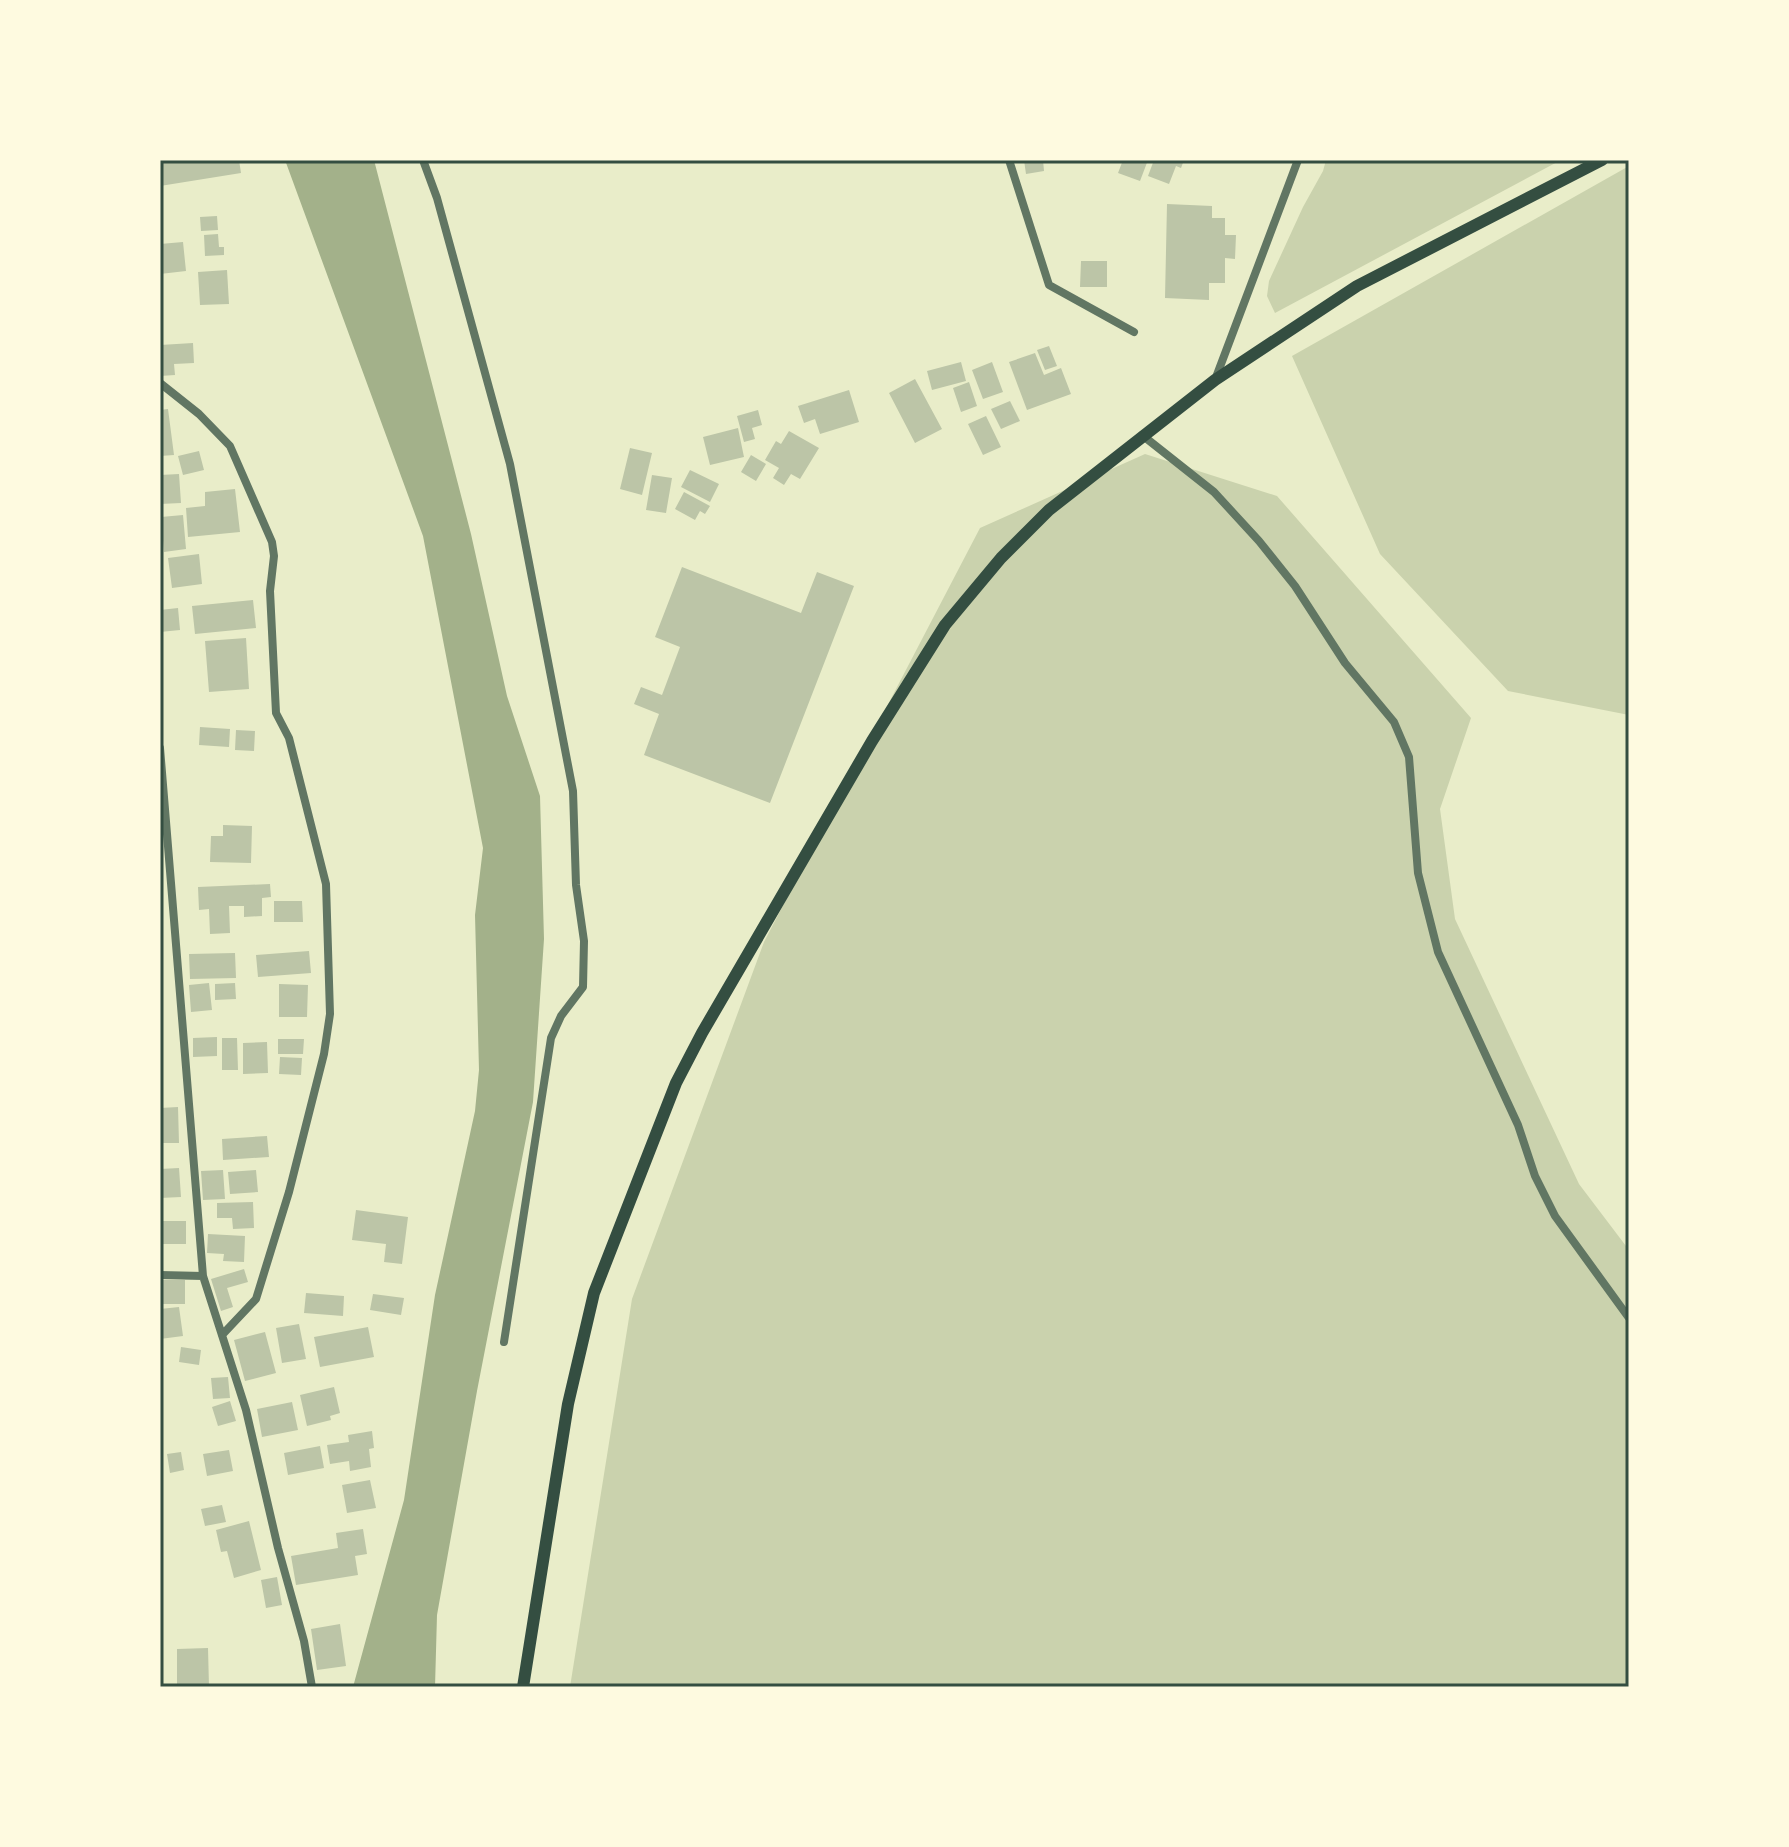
<svg xmlns="http://www.w3.org/2000/svg" width="1789" height="1847" viewBox="0 0 1789 1847" font-family="'Exo 2',sans-serif">
<style>
.green{fill:#cad2ad}
.water{fill:#a3b18a}
.building{fill:#bcc5a7}
.lines{fill:none;stroke-linecap:round;stroke-linejoin:round}
.minor{stroke:#617663;stroke-width:8}
.secondary{stroke:#344e41;stroke-width:12}
.neatline{fill:none;stroke:#344e41;stroke-width:3}
</style>
<rect width="100%" height="100%" fill="#e9edc9"/>
<path class="green" d="M1326 160H1561L1275 313 1267 296 1269 281 1303 207 1323 171Z
M1629 166V715L1508 691 1380 554 1292 356Z
M1145 454 1277 496 1471 718 1440 809 1455 919 1579 1184 1629 1250V1687H570L632 1299 764 942 980 528Z"/>
<path class="water" d="M285 160H374L471 534 507 696 540 796 544 939 533 1102 477 1391 437 1615 435 1687H353L404 1500 435 1295 475 1111 479 1070 475 915 483 848 423 536Z"/>
<path class="building" d="M160 160H239L241 173 160 186Z
M1024 160H1043L1044 171 1026 174Z
M1123 160H1148L1140 181 1118 173Z
M1154 160H1184L1181 168 1176 166 1169 184 1148 176Z
M1167 204 1212 206V218H1225V235H1236L1235 259 1225 258V283H1209V300L1165 298Z
M217 216 218 230 201 231 200 217Z
M218 234 219 247H224V255L205 256 204 235Z
M183 242 186 271 160 274V244Z
M1081 261H1107V287H1080Z
M227 270 229 304 200 305 198 272Z
M193 343 194 363 174 364 175 375 160 376V345Z
M1049 346 1057 366 1045 370 1037 350Z
M1035 353 1044 375 1061 368 1071 394 1027 410 1009 362Z
M961 362 966 381 932 390 927 371Z
M992 362 1003 392 983 399 972 370Z
M915 379 942 429 915 443 889 393Z
M969 382 977 406 961 412 953 388Z
M849 390 859 422 820 434 815 419 804 423 798 406Z
M1010 401 1020 421 1001 429 991 409Z
M168 409 174 455 160 456V410Z
M758 410 762 425 752 428 755 439 744 442 737 416Z
M986 416 1001 447 983 455 968 424Z
M738 428 744 457 710 465 703 437Z
M789 431 819 448 800 479 791 474 784 485 773 478 779 468 765 460 776 441 781 444Z
M630 448 652 453 642 495 620 489Z
M199 451 204 470 183 475 178 456Z
M751 455 766 464 756 481 741 472Z
M690 470 719 484 710 502 681 487Z
M179 474 181 503 160 504V475Z
M652 475 672 478 666 513 646 510Z
M235 489 240 532 188 537 186 508 205 506V492Z
M684 492 710 506 705 514 700 511 695 520 675 509Z
M183 515 186 549 164 552 161 517Z
M199 554 202 584 172 588 168 558Z
M682 567 801 613 817 572 854 586 770 803 644 755 659 714 634 704 641 687 662 695 680 647 655 637Z
M253 600 256 628 195 634 192 606Z
M178 608 180 630 160 632V610Z
M246 638 249 689 209 692 205 641Z
M200 727 230 729 229 747 199 745Z
M236 730 255 731 254 751 235 750Z
M223 825 252 826 251 863 210 862 211 836H223Z
M270 884 271 897 262 898V916L244 917V906H229L230 933 210 934 209 909 199 910 198 887Z
M274 901H302L303 922H274Z
M309 951 311 973 258 977 256 955Z
M235 953 236 978 190 979 189 954Z
M209 983 212 1010 191 1012 189 985Z
M235 983 236 999 215 1000V984Z
M279 984 308 985 307 1017H279Z
M217 1037V1056L193 1057V1038Z
M222 1038H237L238 1070H222Z
M278 1039H304L303 1054H278Z
M267 1042 268 1073 243 1074V1043Z
M280 1057 302 1058 301 1075 279 1074Z
M178 1107 179 1143H160V1108Z
M267 1136 269 1157 223 1160 222 1139Z
M179 1168 181 1197 160 1198V1169Z
M223 1170 225 1199 203 1200 201 1171Z
M256 1170 258 1192 230 1194 228 1172Z
M253 1202 254 1228 233 1229 232 1218H217V1203Z
M356 1210 408 1217 402 1264 384 1262 386 1244 352 1240Z
M160 1221H186V1244H160Z
M208 1234 245 1236 244 1262 223 1261 224 1254 207 1253Z
M244 1269 248 1282 227 1288 233 1307 221 1311 211 1279Z
M160 1280H185V1304H160Z
M306 1293 344 1296 343 1316 304 1313Z
M373 1294 404 1298 401 1315 370 1310Z
M179 1307 183 1336 160 1339V1309Z
M299 1324 306 1359 282 1363 276 1328Z
M368 1327 374 1357 320 1367 314 1337Z
M265 1332 276 1373 245 1381 234 1340Z
M181 1347 201 1350 199 1365 179 1362Z
M228 1377 230 1398 213 1399 211 1378Z
M334 1387 340 1413 330 1416 331 1420 307 1426 300 1395Z
M230 1401 236 1421 218 1426 212 1407Z
M292 1402 298 1430 262 1437 257 1409Z
M372 1431 374 1448 369 1449 371 1467 350 1471 349 1461 330 1464 327 1445 349 1442 348 1435Z
M320 1446 324 1468 288 1475 284 1453Z
M229 1450 233 1471 207 1476 203 1454Z
M181 1452 184 1470 170 1473 167 1454Z
M370 1480 376 1508 347 1513 342 1485Z
M222 1505 226 1522 205 1526 201 1509Z
M249 1521 261 1570 234 1578 227 1551 221 1552 216 1530Z
M363 1529 367 1554 355 1556 358 1575 296 1585 291 1556 338 1548 336 1533Z
M277 1577 282 1605 266 1608 261 1580Z
M340 1624 346 1666 317 1670 311 1629Z
M208 1648 209 1687H177V1649Z"/>
<g class="lines">
<path class="minor" d="M423 160 437 198 510 464 573 791 576 885 584 941 583 987 561 1016 551 1038 504 1342
M1009 160 1049 285 1134 332
M1215 380 1298 160
M160 383 199 414 230 446 272 542 274 556 270 591 276 713 289 738 326 884 330 1014 324 1054 289 1192 256 1299 222 1335
M1142 435 1214 492 1259 541 1295 586 1345 663 1394 722 1409 757 1418 873 1438 952 1518 1125 1535 1176 1555 1216 1629 1318
M160 748 203 1276 246 1410 278 1548 304 1641 312 1687
M160 1275 203 1276"/>
<path class="secondary" d="M523 1687 568 1404 594 1293 676 1083 702 1033 872 741 945 625 1001 558 1049 510 1215 380 1357 286 1602 160"/>
</g>
<rect width="1789" height="1847" fill="none" stroke="#fefae0" stroke-width="324"/>
<rect x="162" y="162" width="1465" height="1523" class="neatline"/>
</svg>
